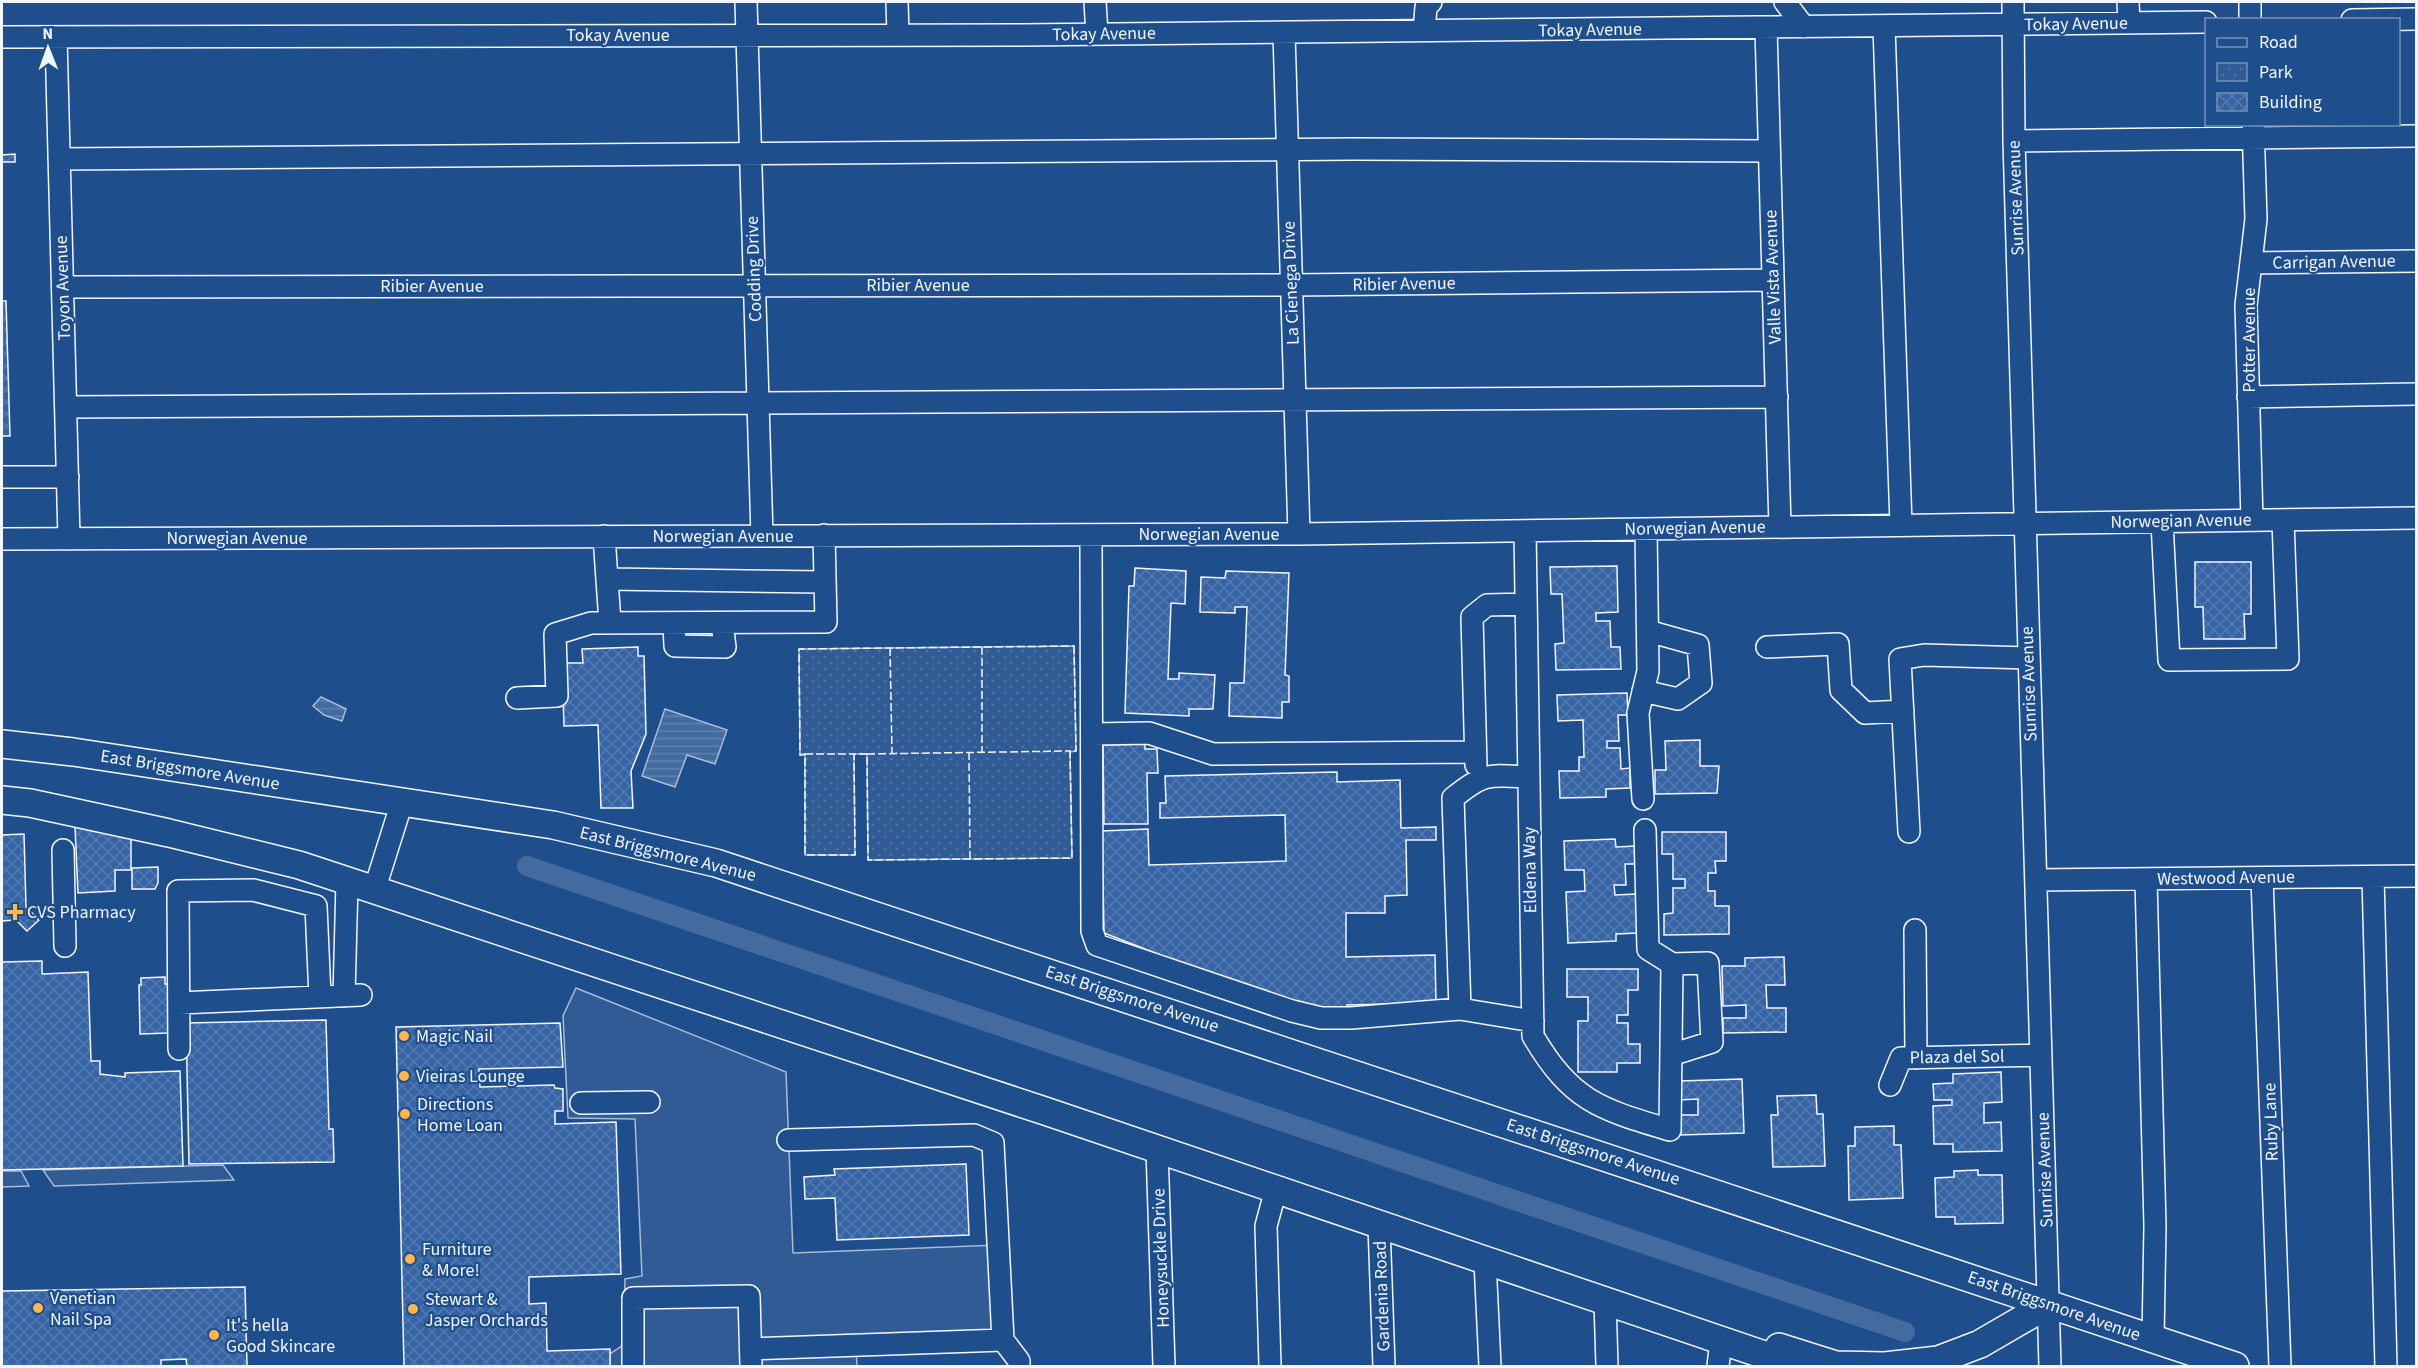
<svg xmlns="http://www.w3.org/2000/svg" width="2418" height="1368" viewBox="0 0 2418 1368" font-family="'Source Sans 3',sans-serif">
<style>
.built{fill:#305b95;stroke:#a8bbd7;stroke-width:1.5}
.park{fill:url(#park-dots);stroke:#a8bbd7;stroke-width:1.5}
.water{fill:url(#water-rules);stroke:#a8bbd7;stroke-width:1.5}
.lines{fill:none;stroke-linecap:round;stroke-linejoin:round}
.canal{stroke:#446ba0;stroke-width:20}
.building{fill:url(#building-cross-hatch);stroke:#f2f6ff;stroke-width:1.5}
.minor-casing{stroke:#f2f6ff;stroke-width:24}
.major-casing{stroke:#f2f6ff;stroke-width:30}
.minor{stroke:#1f4e8c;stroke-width:21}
.major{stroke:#1f4e8c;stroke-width:27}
.fence{stroke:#f2f6ff;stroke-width:1.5;stroke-dasharray:8 3;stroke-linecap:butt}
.poi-dot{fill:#ffb74d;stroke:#1f4e8c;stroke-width:2}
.labels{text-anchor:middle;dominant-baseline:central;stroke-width:4.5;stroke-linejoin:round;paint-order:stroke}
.street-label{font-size:18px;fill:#f2f6ff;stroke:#1f4e8c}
.poi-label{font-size:18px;fill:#f2f6ff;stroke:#1f4e8c;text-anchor:start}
</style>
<defs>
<pattern id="park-dots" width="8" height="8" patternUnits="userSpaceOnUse" patternTransform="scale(1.5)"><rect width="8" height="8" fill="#305b95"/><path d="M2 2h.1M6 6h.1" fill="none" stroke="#4e73a5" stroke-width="1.8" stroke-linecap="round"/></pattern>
<pattern id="water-rules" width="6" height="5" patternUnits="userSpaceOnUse" patternTransform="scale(1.5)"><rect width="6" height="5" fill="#446ba0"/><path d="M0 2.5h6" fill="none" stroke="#5f81ae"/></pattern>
<pattern id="building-cross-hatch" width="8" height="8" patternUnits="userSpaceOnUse" patternTransform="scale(1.5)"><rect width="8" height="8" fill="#3563a3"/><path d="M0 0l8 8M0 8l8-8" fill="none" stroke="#537ab1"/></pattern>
</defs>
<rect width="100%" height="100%" fill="#1f4e8c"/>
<path class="built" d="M576 988 786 1072 793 1253 998 1245 1003 1340 856 1347 857 1366H610V1354L623 1345 625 1279 642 1276 635 1119 568 1118 563 1016Z
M223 1165 234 1180 54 1186 43 1170Z
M2 1171H21L29 1186 2 1187Z"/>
<path class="park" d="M1074 646 1076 751 1070 752 1072 858 868 860 867 754H854L855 855H805V755H800L799 649Z"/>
<path class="water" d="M321 697 346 709 342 721 324 715 313 706Z
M665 709 727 730 715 764 687 755 675 787 642 776Z"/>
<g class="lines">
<path class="canal" d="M527 866 1905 1332"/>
</g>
<path class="building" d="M15 154V162H2V263V155Z
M2 301H6L10 436H2Z
M2195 562H2251V614H2244L2245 639H2204L2203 607H2195Z
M1617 566 1618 612 1596 613V621H1610L1611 647H1620L1621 669 1556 670 1555 644 1564 643 1562 594H1551L1550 567Z
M1135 568 1186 571 1185 604 1171 603 1168 679H1179V673L1215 675 1213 709H1189V716L1125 713 1129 586H1134Z
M1226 571 1289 573 1285 675 1289 676V702H1282V718L1229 716 1230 683H1244L1247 607H1235V613L1200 612 1201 577 1225 578Z
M638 647V656H644L646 734 631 771 633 808H601L598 725 564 726 562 663H583L582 649Z
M1627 693 1628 715H1618L1619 741H1607V748H1620L1621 769 1630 768V788L1606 789V797L1560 798 1559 771H1579V757H1584L1583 720 1558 721 1557 695Z
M1700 740V766H1719L1717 793 1655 794V770H1666L1665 741Z
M1145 744V749H1157L1158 773H1147L1148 824H1104L1103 745Z
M1337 772V782L1400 780 1401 828 1436 827V840H1406L1407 895 1385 896V913H1346V957L1435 955 1436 1003 1347 1005V1014H1311L1104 933 1102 831 1148 829 1149 865 1286 861 1285 815 1160 818V803H1166L1165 776Z
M75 827 131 838V870H115V891L78 893Z
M1662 832H1726V861H1715L1716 873H1708V891H1715V906H1729V934L1664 935V914L1673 913V888H1685V879H1673V854H1662Z
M24 834 26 907 39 920 27 931 16 920 2 921V835Z
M1615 839 1616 847 1636 846 1637 864H1625L1626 885H1614L1615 895 1636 894 1638 933 1616 934V941L1568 943 1566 892 1585 891 1584 870H1565L1564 841Z
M158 867V883L155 889H132V868Z
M1784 957 1785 985H1766L1767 1008H1786V1032L1723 1033V1018H1746V1005L1723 1006 1722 966H1745V958Z
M42 961V974L88 972 91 1061H100V1074L125 1077V1073L180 1071 183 1166 2 1170V962Z
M1567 969H1638V990H1628V1015H1617V1023H1628V1044H1640V1063H1617V1072H1578V1021H1588V997H1567Z
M165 977V984H168L169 1033 140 1034 139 985H141V978Z
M326 1020 329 1129H333L334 1162 189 1164 186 1023Z
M560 1023 563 1067 479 1069 480 1087 554 1085 555 1088 563 1089V1111H555V1124L616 1122 621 1274 529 1277V1304L546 1303 547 1351 610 1349V1366H404L396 1027Z
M2001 1072 2002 1102 1984 1103V1123L2001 1122 2002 1151 1953 1152V1144H1934L1933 1106 1952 1105V1100H1934L1933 1084 1953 1083V1074Z
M1742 1079 1744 1133 1681 1135 1680 1115H1698V1099L1679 1100V1081Z
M1816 1095 1817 1114H1823L1825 1166 1773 1167 1771 1115H1778L1777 1096Z
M1894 1126V1145H1901L1903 1198 1849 1200 1848 1146H1855V1127Z
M966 1164 969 1235 837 1240 835 1198 805 1199 804 1177 835 1175 834 1169Z
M1978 1170V1175H2002L2003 1223 1955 1224V1217H1936L1935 1178 1954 1177V1171Z
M245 1287 247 1366H187L186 1359 161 1360V1366H2V1291Z"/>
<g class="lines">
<g class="minor-casing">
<path id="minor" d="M746 2 762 536
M897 2 898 35
M1095 2 1097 34
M1785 2 1804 27
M2013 2 2014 141 2050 1366
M2128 2 2129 23
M2250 2V20
M2352 20 2416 19
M1884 26 1901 525
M1766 28 1780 527
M1424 31 1426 7 1431 2
M1284 33 1299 534
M2 37 1023 35 2206 22
M56 37 69 539
M2014 141 2416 136
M59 159 1353 149 1769 151
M2251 263 2416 261
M63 287 1292 285 1773 280
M2248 397 2416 394
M66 407 1777 397
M2 477H68
M2252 520 2246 305 2256 219 2253 124
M2162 522 2169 660 2288 659 2283 520
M1525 531 1533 1036C1572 1102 1600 1109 1670 1130L1672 964
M1091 535 1092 931 1097 945 1292 1011 1321 1018H1351L1460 1009 1533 1021
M604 536 610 623
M2 539 1299 534 2416 518
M608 579 823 582
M674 623 675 646 725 647 722 623
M1767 647 1838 644 1841 690 1865 713 1903 711
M1643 691 1678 699 1701 683 1698 645 1648 631
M517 698 557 696 555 634 591 623 826 622 824 535
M1093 734 1149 733 1213 754 1475 752
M1476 765 1472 617 1487 605 1526 604
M1643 799 1638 713 1648 671 1646 529
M1645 830 1648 949 1672 964 1708 963 1712 1042 1671 1055
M1909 832 1900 659 1924 655 2028 658
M63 850 65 946
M2373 877 2386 1366
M2262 878 2280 1366
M2146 879 2155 1226 2153 1339
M2036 880 2416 876
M374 891 402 802
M1915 930 1916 1058
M344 996 347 882
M179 1003 361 995
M1460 1009 1453 798C1485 772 1488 775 1529 777
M179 1049 178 891 253 890 316 906 320 997
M1890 1085 1901 1058 2041 1055
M581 1103 649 1102
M788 1140 974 1135 993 1143 1003 1340 1019 1361V1366
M1157 1149 1164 1366
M1379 1225 1384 1366
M1485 1261 1490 1366
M1605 1301 1607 1366
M751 1349 1003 1340
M633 1366V1298L749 1296 751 1366
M1270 1366 1266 1226 1276 1189
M1718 1366 1721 1341"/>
</g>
<g class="major-casing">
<path id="major" d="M2 744 73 752 553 825 716 863 2235 1366
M2 800 30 803 169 833 299 865 1045 1111 1797 1366
M1779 1347 1836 1365 1885 1366 1938 1360 1980 1344 2049 1304"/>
</g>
<use href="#minor" class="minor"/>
<use href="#major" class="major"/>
<path class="fence" d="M1074 646 1076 751H1070L1072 858 868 860 867 754H854L855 855H805V754L800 755 799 649Z
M982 647V752
M890 648 892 753
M969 752 970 858
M805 754H854
M867 754 1070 751"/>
</g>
<g class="poi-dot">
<path d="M12 903h6v6h6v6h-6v6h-6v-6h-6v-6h6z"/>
<circle cx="404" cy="1036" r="6"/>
<circle cx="404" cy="1076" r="6"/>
<circle cx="405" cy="1114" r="6"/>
<circle cx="410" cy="1259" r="6"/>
<circle cx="38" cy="1308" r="6"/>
<circle cx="413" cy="1309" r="6"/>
<circle cx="214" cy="1335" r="6"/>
</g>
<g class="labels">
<g class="street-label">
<text transform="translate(2076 24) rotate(-1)">Tokay Avenue</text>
<text transform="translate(1590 30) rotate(-1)">Tokay Avenue</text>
<text transform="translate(1104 34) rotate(-1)">Tokay Avenue</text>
<text x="618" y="35">Tokay Avenue</text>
<text transform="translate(2016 198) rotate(-92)">Sunrise Avenue</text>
<text transform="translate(2334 262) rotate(-1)">Carrigan Avenue</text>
<text transform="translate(754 269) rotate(-92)">Codding Drive</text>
<text transform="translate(1773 277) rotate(-92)">Valle Vista Avenue</text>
<text transform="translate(1291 283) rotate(-92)">La Cienega Drive</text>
<text transform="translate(1404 284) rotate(-1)">Ribier Avenue</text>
<text x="918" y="285">Ribier Avenue</text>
<text x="432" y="286">Ribier Avenue</text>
<text transform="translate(63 288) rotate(-92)">Toyon Avenue</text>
<text transform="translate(2249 340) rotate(-90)">Potter Avenue</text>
<text transform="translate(2181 521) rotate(-1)">Norwegian Avenue</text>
<text transform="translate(1695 528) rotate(-1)">Norwegian Avenue</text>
<text x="1209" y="534">Norwegian Avenue</text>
<text x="723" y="536">Norwegian Avenue</text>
<text x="237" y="538">Norwegian Avenue</text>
<text transform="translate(2029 684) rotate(-92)">Sunrise Avenue</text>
<text transform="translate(190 770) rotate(9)">East Briggsmore Avenue</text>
<text transform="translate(668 854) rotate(14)">East Briggsmore Avenue</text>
<text transform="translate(1530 870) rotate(-91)">Eldena Way</text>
<text transform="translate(2226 878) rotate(-1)">Westwood Avenue</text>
<text transform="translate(1132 999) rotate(18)">East Briggsmore Avenue</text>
<text transform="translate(1957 1057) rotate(-1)">Plaza del Sol</text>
<text transform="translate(2271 1122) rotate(-92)">Ruby Lane</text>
<text transform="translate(1593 1152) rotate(18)">East Briggsmore Avenue</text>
<text transform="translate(2045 1170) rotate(-92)">Sunrise Avenue</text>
<text transform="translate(1161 1258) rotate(-92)">Honeysuckle Drive</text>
<text transform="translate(1382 1296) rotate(-92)">Gardenia Road</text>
<text transform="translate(2054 1306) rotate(19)">East Briggsmore Avenue</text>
</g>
<g class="poi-label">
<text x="27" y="912">CVS Pharmacy</text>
<text x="416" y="1036">Magic Nail</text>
<text x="416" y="1076">Vieiras Lounge</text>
<text x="417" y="1104">Directions<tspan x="417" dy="21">Home Loan</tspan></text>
<text x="422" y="1249">Furniture<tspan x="422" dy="21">&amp; More!</tspan></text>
<text x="50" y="1298">Venetian<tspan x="50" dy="21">Nail Spa</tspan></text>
<text x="425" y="1299">Stewart &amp;<tspan x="425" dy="21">Jasper Orchards</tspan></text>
<text x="226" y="1325">It's hella<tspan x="226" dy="21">Good Skincare</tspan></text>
</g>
</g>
<rect width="2418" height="1368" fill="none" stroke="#f2f6ff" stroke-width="6"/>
<rect x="2205" y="18" width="195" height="108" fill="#1f4e8c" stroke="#7391ba" stroke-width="1.5"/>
<rect x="2217" y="38" width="30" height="9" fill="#1f4e8c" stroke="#7391ba" stroke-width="1.5"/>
<text x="2259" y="48" font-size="18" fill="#f2f6ff">Road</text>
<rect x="2217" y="63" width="30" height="18" fill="url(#park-dots)" stroke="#7391ba" stroke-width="1.5"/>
<text x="2259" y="78" font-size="18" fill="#f2f6ff">Park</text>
<rect x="2217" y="93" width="30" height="18" fill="url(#building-cross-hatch)" stroke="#7391ba" stroke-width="1.5"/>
<text x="2259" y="108" font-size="18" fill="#f2f6ff">Building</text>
<g transform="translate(48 48) rotate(359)" stroke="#1f4e8c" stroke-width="4.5" paint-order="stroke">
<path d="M0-4.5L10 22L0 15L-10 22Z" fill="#f2f6ff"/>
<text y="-9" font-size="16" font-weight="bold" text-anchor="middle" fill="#f2f6ff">N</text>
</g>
</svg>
